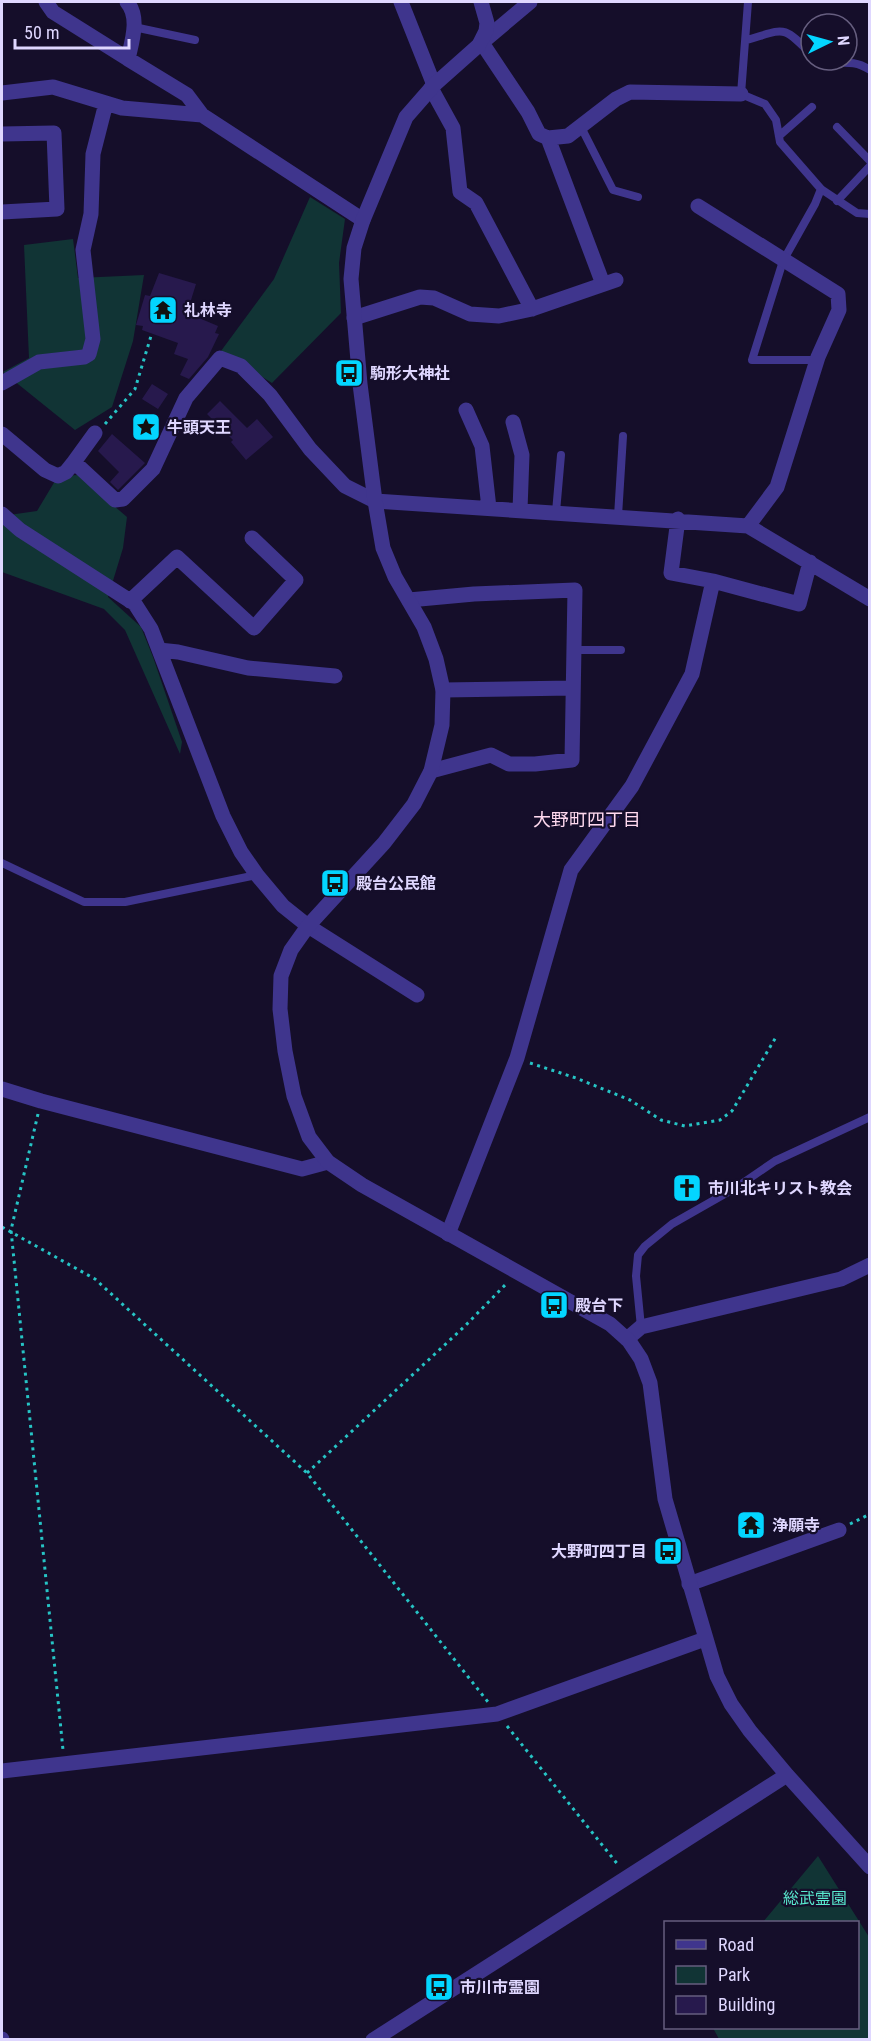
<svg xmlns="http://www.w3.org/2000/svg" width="871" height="2041" viewBox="0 0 871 2041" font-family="'Roboto Condensed','Noto Sans JP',sans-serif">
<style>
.green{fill:#113435}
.building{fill:#27194d}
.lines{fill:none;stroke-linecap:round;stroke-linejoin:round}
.path{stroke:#26c4c5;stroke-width:3;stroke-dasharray:3 4.5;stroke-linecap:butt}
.service{stroke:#3f358d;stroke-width:8}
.minor{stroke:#3f358d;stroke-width:15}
.tertiary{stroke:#3f358d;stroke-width:15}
.labels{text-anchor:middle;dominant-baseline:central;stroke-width:4.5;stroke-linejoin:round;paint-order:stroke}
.poi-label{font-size:16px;font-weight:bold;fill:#dfd7ff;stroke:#150e2a;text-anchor:start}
.park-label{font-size:16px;fill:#59eacf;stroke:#150e2a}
.neighbourhood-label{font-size:18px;fill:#ffd9ef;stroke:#150e2a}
</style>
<rect width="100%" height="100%" fill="#150e2a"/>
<path class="green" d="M310 197 345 219 339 263 341 313 272 383 221 351 274 279Z
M73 239 78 278 144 275 133 341 112 407 75 430 3 372 29 358 24 245Z
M78 475 127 517 123 548 108 597 141 627 153 657 182 742 180 754 125 630 104 609 2 572V516L37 511 58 476Z
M818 1856 869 1937V2039H719L713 2028H858V1922H763Z"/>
<path class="building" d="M159 273 196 284 187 313 218 326 215 333 219 334 208 357 189 379 180 375 188 359 174 354 178 343 142 330 143 326 136 325 145 295 150 296Z
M152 384 168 394 158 409 142 399Z
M220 401 247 428 257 419 273 437 246 460 231 442 233 440 207 414Z
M112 434 145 463 118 490 110 482 119 472 98 451Z"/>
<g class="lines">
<path class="path" d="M105 424 135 389 151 336
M530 1063 576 1078 630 1100 661 1120 685 1126 720 1120 732 1111 776 1037
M38 1114 11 1230 63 1750
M2 1227 95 1279 307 1473 488 1702
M307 1473 465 1326 508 1282
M850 1524 870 1514
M507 1726 619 1866"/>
<path class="service" d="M748 2 741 94 765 104 776 120 780 142 821 189 857 213 870 214
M134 27 195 40
M747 40C785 29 782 24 811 54
M820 60C834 68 849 56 870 70
M581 127 613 190 638 197
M837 127 870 161
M779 136 812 107
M837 201 870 166
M818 360H752L783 261 815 204 821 189
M556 512 561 455
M618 516 623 436
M573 650H621
M2 863 84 902H125L257 875
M641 1327 636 1276 638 1255 645 1246 672 1224 737 1187 775 1161 870 1117"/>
<path class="minor" d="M46 2 53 12 128 59
M127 2C140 17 132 41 128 59L187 95 202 115
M401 2 434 85
M482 43 528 112 539 134 548 138 603 284
M479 45 530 2
M431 88 453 128 460 192 476 203 532 309
M2 93 53 87 122 108 202 115 363 220
M2 134 54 133 57 209 2 212
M548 138 568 136 616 99 630 92 741 94
M698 206 838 294 839 310 818 357 777 487 748 526
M354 318 420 297 434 298 470 314 499 316 532 309 616 280
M2 383 39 362 84 357 89 354 93 339 83 250 91 214 93 154 106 103
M466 410 482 446 489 508
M513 422 522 455 520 510
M2 434 45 470 58 476 66 472 74 462 115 500 123 499 153 469 186 398 220 358 241 366 270 395 310 449 345 486 375 501 748 526 870 599
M74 462 95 433
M2 514 20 530 135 604 151 629 223 816 241 852 257 875 283 906 308 926 417 995
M713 581 799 604 810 562
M409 600 474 594 575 590 572 760 535 764H509L491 755 431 771
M130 601 177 557 254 628 296 580 252 538
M159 650 178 652 248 668 335 676
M443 690 573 688
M2 1089 41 1101 302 1169 328 1162
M448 1234 517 1058 571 870 632 786 692 674 713 581 671 573 678 519
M627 1339 641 1327 841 1279 870 1265
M689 1584 839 1530
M2 1771 497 1714 705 1639"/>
<path class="tertiary" d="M481 2 487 23 486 31 479 45 434 85 406 117 363 220 354 248 351 279 360 384 375 501 383 548 395 577 424 627 436 659 443 690 442 725 431 771 414 804 384 843 308 926 291 950 281 976 280 1009 285 1051 294 1096 309 1137 328 1162 362 1185 610 1324 629 1341 641 1359 650 1383 665 1499 717 1676 731 1704 750 1731 787 1775 870 1867
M2 2039V2040
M373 2040 787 1775"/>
</g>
<defs>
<g id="temple-square" transform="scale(1.5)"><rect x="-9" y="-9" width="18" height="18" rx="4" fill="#03d5ff" stroke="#150e2a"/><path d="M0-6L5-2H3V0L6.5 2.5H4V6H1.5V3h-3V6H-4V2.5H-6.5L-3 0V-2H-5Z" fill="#111"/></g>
<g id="bus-square" transform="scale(1.5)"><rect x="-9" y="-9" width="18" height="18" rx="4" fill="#03d5ff" stroke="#150e2a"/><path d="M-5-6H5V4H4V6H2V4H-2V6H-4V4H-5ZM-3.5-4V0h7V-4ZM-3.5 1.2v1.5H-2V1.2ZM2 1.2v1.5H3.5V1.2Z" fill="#111"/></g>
<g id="sight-square" transform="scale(1.5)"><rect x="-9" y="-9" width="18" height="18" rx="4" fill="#03d5ff" stroke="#150e2a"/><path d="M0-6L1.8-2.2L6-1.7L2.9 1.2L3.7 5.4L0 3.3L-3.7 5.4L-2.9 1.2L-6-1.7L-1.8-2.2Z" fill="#111"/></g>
<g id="church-square" transform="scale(1.5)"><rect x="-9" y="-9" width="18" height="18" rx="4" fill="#03d5ff" stroke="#150e2a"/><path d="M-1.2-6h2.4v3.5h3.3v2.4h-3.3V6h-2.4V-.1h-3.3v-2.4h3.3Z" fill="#111"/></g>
</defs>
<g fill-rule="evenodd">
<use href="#temple-square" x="163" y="310"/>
<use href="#bus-square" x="349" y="373"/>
<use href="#sight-square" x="146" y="427"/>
<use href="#bus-square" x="335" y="883"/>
<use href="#church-square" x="687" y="1188"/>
<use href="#bus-square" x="554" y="1305"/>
<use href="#temple-square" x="751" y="1525"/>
<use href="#bus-square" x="668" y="1551"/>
<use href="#bus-square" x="439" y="1987"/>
</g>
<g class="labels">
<g class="poi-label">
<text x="184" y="310">礼林寺</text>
<text x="370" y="373">駒形大神社</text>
<text x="167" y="427">牛頭天王</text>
<text x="356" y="883">殿台公民館</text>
<text x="708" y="1188">市川北キリスト教会</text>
<text x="575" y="1305">殿台下</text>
<text x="772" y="1525">浄願寺</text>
<text x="647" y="1551" text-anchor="end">大野町四丁目</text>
<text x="460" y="1987">市川市霊園</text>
</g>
<g class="park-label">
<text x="815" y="1898">総武霊園</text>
</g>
<g class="neighbourhood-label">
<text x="587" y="819">大野町四丁目</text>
</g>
</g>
<rect width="871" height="2041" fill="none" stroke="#dfd7ff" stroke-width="6"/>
<rect x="664" y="1921" width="195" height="108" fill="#150e2a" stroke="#665e7f" stroke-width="1.5"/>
<rect x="676" y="1940" width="30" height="9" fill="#3f358d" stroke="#665e7f" stroke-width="1.5"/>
<text x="718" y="1951" font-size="18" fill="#dfd7ff">Road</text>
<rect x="676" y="1966" width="30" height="18" fill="#113435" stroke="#665e7f" stroke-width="1.5"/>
<text x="718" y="1981" font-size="18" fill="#dfd7ff">Park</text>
<rect x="676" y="1996" width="30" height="18" fill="#27194d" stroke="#665e7f" stroke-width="1.5"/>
<text x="718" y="2011" font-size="18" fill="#dfd7ff">Building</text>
<g transform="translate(829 42) rotate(85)"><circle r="28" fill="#150e2a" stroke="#665e7f" stroke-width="1.5"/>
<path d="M0-4.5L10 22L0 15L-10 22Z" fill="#03d5ff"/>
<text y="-9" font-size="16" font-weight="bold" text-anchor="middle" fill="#dfd7ff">N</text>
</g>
<path d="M15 39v9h114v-9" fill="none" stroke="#dfd7ff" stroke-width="3"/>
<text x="24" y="39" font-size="18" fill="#dfd7ff" stroke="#150e2a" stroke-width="4.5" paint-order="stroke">50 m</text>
</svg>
